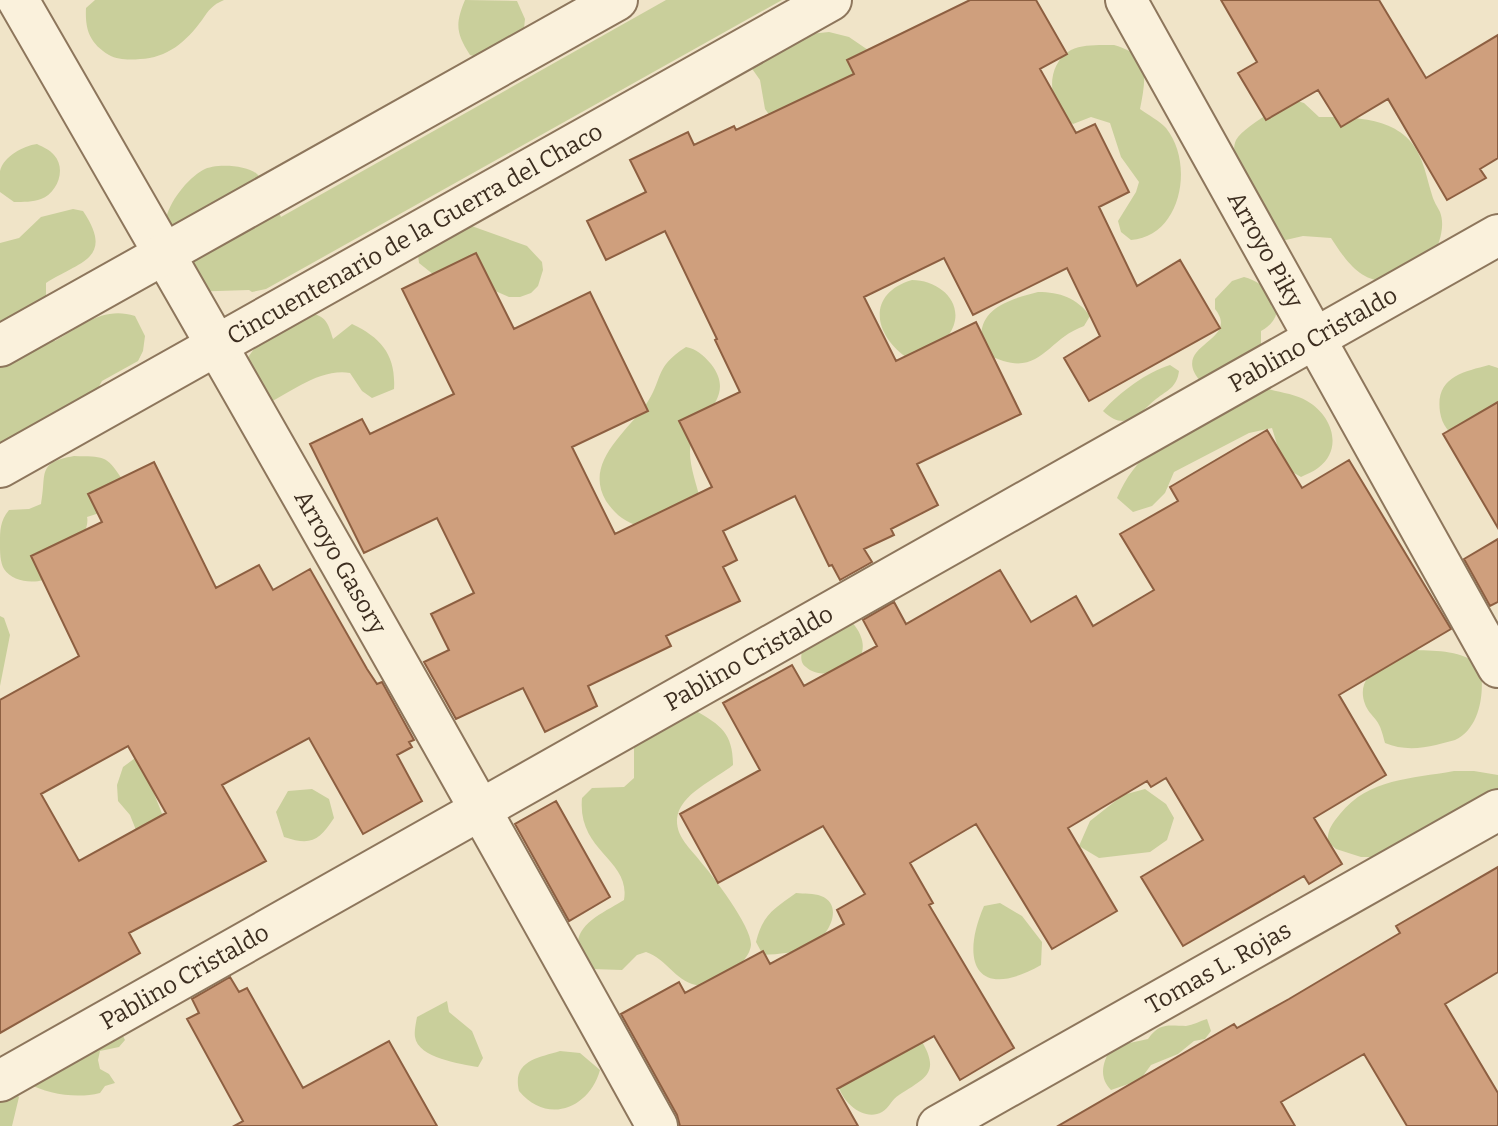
<svg xmlns="http://www.w3.org/2000/svg" width="1498" height="1126" viewBox="0 0 1498 1126" font-family="Bitter,serif">
<style>
.green{fill:#c9cf9b}
.building{fill:#cf9f7d;stroke:#8d5f41;stroke-width:2;fill-rule:evenodd}
.lines{fill:none;stroke-linecap:round;stroke-linejoin:round}
.minor-casing{stroke:#8d765c;stroke-width:44}
.minor{stroke:#faf1dc;stroke-width:40}
.labels{text-anchor:middle;dominant-baseline:central;stroke-width:7;stroke-linejoin:round;paint-order:stroke}
.street-label{font-size:24px;fill:#3d2e20;stroke:#f7eed8}
</style>
<rect width="100%" height="100%" fill="#f0e4c8"/>
<path class="green" d="M95 0H224C212 5 209 10 202 20 186 42 167 58 140 59 130 60 118 60 109 55 89 43 85 29 86 8Z
M465 0 517 1 525 19 523 38 492 61 470 55C456 33 455 24 465 0Z
M666 0H782L266 289 252 292 249 290 187 292C183 278 165 231 166 220 168 203 188 178 203 170 215 163 247 165 257 174 271 186 273 201 281 217Z
M829 32 849 37 868 50 869 60 865 72 777 126 765 109 760 80 748 63 800 35Z
M1114 45C1151 55 1146 78 1140 109 1148 115 1160 121 1166 128 1195 164 1181 237 1131 240L1121 232 1118 221 1136 192 1139 182 1121 157 1110 123 1091 117 1073 124C1048 109 1043 66 1071 50 1083 44 1101 45 1114 45Z
M1291 99 1304 103 1319 117C1357 117 1405 117 1421 159 1426 171 1428 183 1432 195 1434 202 1437 206 1440 212 1446 228 1438 245 1432 260 1419 266 1404 277 1391 280 1362 286 1344 258 1331 238L1303 236 1277 242C1265 221 1225 163 1236 140 1243 127 1278 109 1291 99Z
M37 144C43 147 50 150 54 155 67 169 57 193 41 199 33 202 23 202 14 202L0 192C0 185 0 177 0 171 4 156 23 146 37 144Z
M73 209 83 211C115 259 80 261 46 283V332L55 341C82 326 103 306 135 316L145 336 143 351 138 361 102 381 91 401 0 446V243L19 238 41 217Z
M466 224 527 246 542 262 543 270 538 286 531 293 520 297H509L493 290 434 275 419 263 417 247Z
M1244 277C1271 284 1293 313 1261 331V352L1202 383C1166 344 1242 343 1215 309V299L1232 281Z
M912 280C942 280 969 307 948 336 940 346 921 353 909 359 874 337 865 294 912 280Z
M1038 292C1060 292 1077 298 1090 316L1084 326C1044 340 1040 383 985 353 970 311 1006 300 1038 292Z
M308 313C326 315 328 323 333 339L352 324C382 338 396 356 394 389L372 398 362 391 350 373C319 368 289 394 263 406L244 363 263 336 284 332 296 315Z
M686 347C697 349 703 355 711 364 737 398 699 413 691 443 687 460 696 482 700 499L645 528C627 523 617 517 606 501 584 464 624 434 645 406 664 379 653 368 686 347Z
M1170 365 1179 371C1177 387 1168 390 1156 399 1138 414 1126 433 1103 411 1120 392 1147 372 1170 365Z
M1489 365 1498 368V455C1486 449 1454 439 1447 429 1443 424 1441 418 1440 412 1435 377 1463 372 1489 365Z
M1264 388C1278 392 1295 394 1307 401 1332 415 1344 449 1318 468 1313 472 1306 474 1301 477L1284 467 1272 428 1249 433 1174 472 1165 493 1152 506 1133 512 1117 498C1126 477 1137 463 1154 447Z
M74 456C103 457 106 454 122 479L112 509 87 517C91 531 66 566 55 575 40 585 14 584 4 569 0 562 0 552 0 544 0 530 0 521 9 510L29 509 41 504C47 473 36 463 74 456Z
M0 616 4 618 10 635 0 686Z
M852 622C888 665 824 685 806 667 800 663 801 656 802 650Z
M1415 650C1438 651 1462 650 1480 666 1485 690 1481 728 1455 740 1449 742 1442 743 1436 745 1419 749 1401 750 1385 743 1383 736 1381 726 1376 720 1372 715 1367 710 1365 704 1353 672 1393 659 1415 650Z
M696 711C721 725 733 734 733 765 716 779 679 794 677 819 676 837 690 848 700 861 713 876 752 927 751 945 750 957 735 971 725 978 717 984 706 987 696 985 674 980 667 959 646 952L637 955 622 970 592 969C588 964 582 958 580 952 569 926 607 911 624 900 631 859 577 852 582 798L592 788 624 787 634 778V735Z
M142 753 167 775 153 791 167 826 138 835 130 815 118 801 117 785 123 767Z
M1454 771H1474L1498 775V826L1405 844 1372 857H1361L1336 849 1328 842C1327 830 1332 824 1340 814 1369 778 1411 779 1454 771Z
M312 789 329 799 334 818C319 841 311 846 284 837L276 812 288 791Z
M1145 789 1166 804 1174 818 1167 840 1150 852 1099 858 1079 846 1090 821 1123 795Z
M796 893C804 894 814 893 821 896 845 905 828 937 812 945 796 953 779 954 763 955L756 942C763 914 774 909 796 893Z
M1000 903 1022 916 1042 942 1041 965C978 1001 959 964 984 906Z
M447 1001 449 1012 472 1031 483 1058 478 1067C461 1064 418 1058 415 1037 414 1031 416 1023 417 1017Z
M1207 1019 1211 1031 1205 1039 1194 1041 1178 1054 1151 1065 1140 1080 1111 1090C1098 1076 1103 1063 1111 1047L1148 1039C1160 1022 1169 1026 1186 1026 1193 1025 1200 1021 1207 1019Z
M119 1028 125 1040 119 1047 100 1051 98 1060 100 1069 109 1074 115 1083 105 1086 100 1093C76 1099 48 1094 27 1083Z
M920 1038C941 1073 927 1077 899 1095 892 1099 889 1108 882 1112 865 1122 843 1103 839 1087Z
M560 1051 580 1053 600 1070C589 1109 547 1125 519 1091 512 1061 537 1058 560 1051Z
M0 1085H9L19 1097 12 1126H0Z"/>
<path class="building" d="M970 0H1036L1067 54 1040 69 1076 133 1095 124 1129 192 1099 207 1137 286 1180 260 1220 328 1089 401 1064 358 1100 336 1067 268 973 315 944 258 864 297 896 361 976 322 1021 414 917 464 938 505 891 529 894 535 864 549 872 562 840 580 832 565 829 566 795 496 723 531 737 560 723 567 740 601 666 636 671 646 588 686 597 706 545 732 523 688 456 719 424 662 449 650 431 614 474 593 437 518 364 553 310 444 362 419 370 434 454 394 402 289 476 253 514 329 590 292 648 411 572 447 615 534 712 487 679 421 740 392 715 340 717 339 665 231 606 260 587 221 646 192 630 160 688 132 694 145 734 126 736 130 854 74 847 60Z
M1221 0H1379L1426 78 1498 35V158L1480 169 1486 178 1447 200 1388 99 1341 127 1318 90 1266 120 1238 73 1257 62Z
M1498 402V528L1443 434Z
M1267 430 1302 488 1349 460 1451 629 1339 695 1386 775 1314 818 1342 864 1309 884 1304 876 1183 946 1141 877 1203 840 1166 778 1151 787 1147 781 1068 828 1117 911 1052 949 976 824 910 863 933 903 929 905 1014 1048 960 1080 934 1036 837 1089 858 1126H680L677 1115 621 1014 679 982 685 993 763 951 770 964 844 924 837 910 865 894 823 826 718 883 680 814 760 770 723 703 792 665 804 686 877 646 863 620 894 602 906 624 1000 570 1031 622 1076 596 1093 626 1154 590 1120 534 1178 501 1170 487Z
M154 462 216 588 259 565 273 590 310 569 367 669 377 684 382 682 414 740 409 742 412 747 397 755 422 801 363 834 309 738 222 785 266 861 129 933 140 953 0 1033V700L79 656 31 556 102 522 88 494ZM128 746 166 813 79 861 41 794Z
M1498 539V602L1490 606 1464 559Z
M556 801 610 897 569 921 515 824Z
M1498 867V972L1445 1004 1498 1093V1126H1407L1364 1054 1281 1102 1295 1126H1058L1234 1024 1237 1028 1289 999 1400 933 1396 926Z
M230 977 239 992 247 988 303 1088 389 1041 437 1126H234L243 1121 187 1019 199 1013 192 999Z"/>
<g class="lines">
<g class="minor-casing">
<g id="minor">
<path id="s1" d="M18 0C234 374 448 749 657 1126"/>
<path id="s2" d="M1126 0 1498 667"/>
<path d="M0 346 617 0"/>
<path id="s3" d="M0 467 831 0"/>
<path id="s4" d="M0 1081 1498 235"/>
<path id="s5" d="M938 1126 1498 810"/>
</g>
</g>
<use href="#minor" class="minor"/>
</g>
<g class="labels">
<g class="street-label">
<text stroke="none"><textPath href="#s3" startOffset="476">Cincuentenario de la Guerra del Chaco</textPath></text>
<text stroke="none"><textPath href="#s2" startOffset="286">Arroyo Piky</textPath></text>
<text stroke="none"><textPath href="#s4" startOffset="1508">Pablino Cristaldo</textPath></text>
<text stroke="none"><textPath href="#s1" startOffset="648">Arroyo Gasory</textPath></text>
<text stroke="none"><textPath href="#s4" startOffset="860">Pablino Cristaldo</textPath></text>
<text stroke="none"><textPath href="#s5" startOffset="322">Tomas L. Rojas</textPath></text>
<text stroke="none"><textPath href="#s4" startOffset="212">Pablino Cristaldo</textPath></text>
</g>
</g>
</svg>
